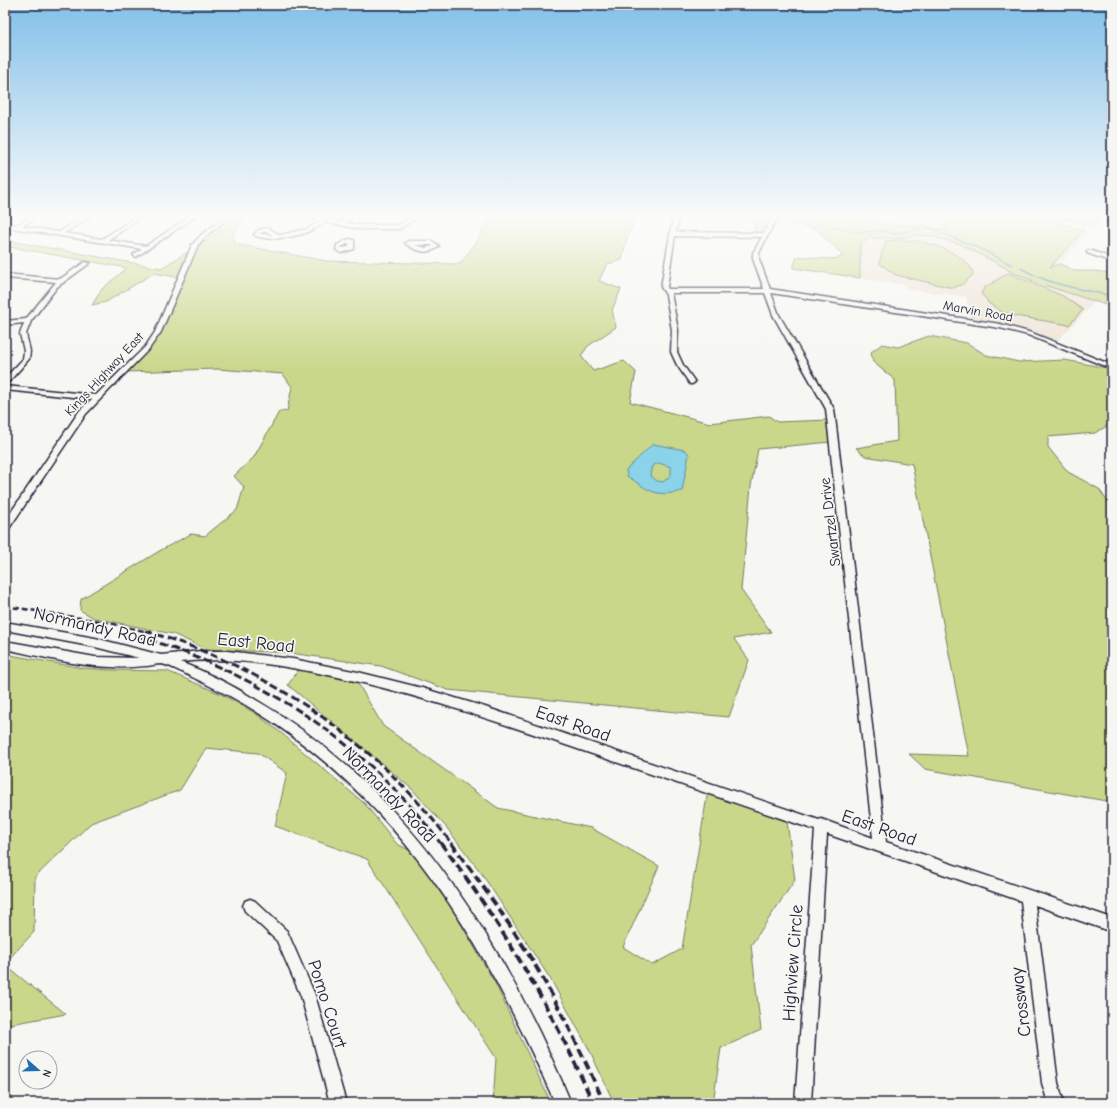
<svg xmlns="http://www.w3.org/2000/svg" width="1117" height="1108" viewBox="0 0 1117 1108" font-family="'Comic Neue',sans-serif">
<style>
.built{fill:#efe2d5}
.green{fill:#c9d78a;stroke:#767c62}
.water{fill:#8ad3eb;stroke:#608ca5;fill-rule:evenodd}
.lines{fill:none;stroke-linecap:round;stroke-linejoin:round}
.stream{stroke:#608ca5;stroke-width:1.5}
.minor-casing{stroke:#22223b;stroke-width:3}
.minor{fill:#f6f6f2;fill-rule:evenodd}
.rail-far2{stroke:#22223b;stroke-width:2.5;stroke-dasharray:6 3;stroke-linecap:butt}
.rail-far1{stroke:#22223b;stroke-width:3;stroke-dasharray:8 3.5;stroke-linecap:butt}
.rail{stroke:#22223b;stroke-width:4;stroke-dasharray:9 4.5;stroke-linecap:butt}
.labels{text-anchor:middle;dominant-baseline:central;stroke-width:3.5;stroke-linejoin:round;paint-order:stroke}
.far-street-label{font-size:13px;fill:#22223b;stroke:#f6f6f2}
.street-label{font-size:15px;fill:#22223b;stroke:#f6f6f2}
.near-street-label{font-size:18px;fill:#22223b;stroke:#f6f6f2}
</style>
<rect width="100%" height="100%" fill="#f6f6f2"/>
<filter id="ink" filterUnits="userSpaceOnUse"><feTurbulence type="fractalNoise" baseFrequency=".025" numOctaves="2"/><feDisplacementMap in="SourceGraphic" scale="8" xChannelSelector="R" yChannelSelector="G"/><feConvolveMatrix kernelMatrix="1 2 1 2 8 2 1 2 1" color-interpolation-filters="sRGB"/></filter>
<g filter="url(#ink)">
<path class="built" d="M872 217H1104L1041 284 1095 302 1056 342 1017 328 970 320 966 297 906 289 905 285 860 278V245L866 226Z"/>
<path class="green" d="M237 217H248L233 234 235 244 326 261 460 264 478 240 485 224 493 217H640C628 225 625 247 622 260L607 264 599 281 621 289 612 310 616 327 588 346 581 356 593 371 624 361 636 372 630 402 710 423 769 416 777 422 829 420 831 442 758 449 751 486 741 590 771 632 734 639 749 660 729 717 448 690 381 666 290 653 206 649 173 634 94 618 80 610 81 599 161 550 191 534 205 536 237 510 244 487 234 476 254 457 279 412 287 411 292 387 283 374 217 369 124 372 153 336 181 278 154 273 106 302 92 305 102 289 127 268 5 246V240L161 268 206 241Z
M731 217H872L871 219 886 225H925L931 228 946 230 945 217H1039L1084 230 1050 267 1060 264 1075 271H1096L1112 274V307L1041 284 1009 271 1006 268 960 244 930 236 916 235 899 238H870L860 245V278L793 268 797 257C812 255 828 262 842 257L841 253 816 229 780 221 761 232H755L754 220Z
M1052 217 1099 218 1104 217 1095 227 1075 221Z
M896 240C906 240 917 241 927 243 939 246 974 260 973 275L963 284 953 288 896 275 879 263 886 241Z
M1008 273 1063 296 1083 310 1069 325 1015 316 1002 312 987 302 988 301 981 294 984 288Z
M929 336 967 343 986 355 1019 362 1065 360 1112 369V423L1095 433 1048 437V447L1068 472 1099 489 1112 508V802L925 769 909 754 969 756 912 464 865 456 856 448 897 441 895 380 873 362 871 352 882 344 898 347Z
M5 654 82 668 110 670 167 671 221 694 255 713 280 732 365 804 397 844 419 855 446 898 495 983 551 1103H493L496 1058 367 859 275 826 287 773 258 753 206 748 180 790 91 823 35 877 34 932 5 963Z
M299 669 356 680 383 726 498 808 591 828 659 866 623 947 652 965 682 949 708 790 786 814 795 880 751 945 761 1030 721 1048 713 1103H614L590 1051 551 980 482 874 446 827 412 789 288 685Z
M5 965 66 1014 5 1025Z"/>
<path class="water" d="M653 444 685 450 689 454 682 491C654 498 649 490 627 476L626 470ZM659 463 671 467V475L663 482 657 481 650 475 652 466Z"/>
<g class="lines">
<path class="stream" d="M781 218 802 219 820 225 857 232 885 231 894 234 921 228H931L939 232
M944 234 979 248 1012 265
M1021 268C1049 285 1080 289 1112 296"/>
<g class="minor-casing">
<path id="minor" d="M31 217H37L22 226 59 232 84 217H90L64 233 102 239 136 217H142L108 240 146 246 189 217H195L136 257 133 255 134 254 142 249 5 227V223L16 225Z
M225 217H230L205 237 198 245 161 332 149 349 86 414 8 530 5 531V521L80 410 92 399 5 390V386L96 395 145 347 155 332 192 245 201 235Z
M304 217H315L340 222 346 217H352L345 223 360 225H399L404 221 414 217H421L408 223 400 229H360L325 222C321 225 317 228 312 230 300 237 266 242 254 235L258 230 268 228 280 235 307 229 320 221ZM262 232H267L273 235 260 234Z
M673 217H679L676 232 764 233 772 217H777L759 253V259L770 289 1000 324 1032 333 1112 365V369L1028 335 1000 328 771 293 779 315 834 409 886 842 1112 918V932L1035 905 1058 1083 1064 1103H1048L1042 1083 1021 901 827 834 811 1103H795L815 830C729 801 643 771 557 742 475 714 393 687 308 671 266 663 223 657 180 662 206 672 232 685 256 700 408 788 505 944 571 1103H555C483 940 401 798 244 704 225 693 206 684 186 674 179 671 169 665 161 664 156 664 150 666 146 666 134 667 123 668 111 667 75 666 40 656 5 649V641L95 657 139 658 95 647 5 630V622L95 638 161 655 201 651H227L293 659 358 672 422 688 485 707 819 820 821 819 873 838 826 409 773 315 765 293H671L678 330 677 352 683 365 695 382 692 384H690L677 365 671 352 672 330 666 295 661 287ZM675 236 762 237 753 253V259L764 289H668L667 287Z
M349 239 354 240V249L342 253 336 250 337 245ZM349 243V247L341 248V247Z
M408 241H432L439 246C429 256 416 251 406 244L405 243ZM414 245H431L433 246 426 248Z
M1089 250 1112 258V262L1087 253V251Z
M85 262 90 263 57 287 31 321 26 334 30 351 29 359 7 384H5V378L23 359 24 351 20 334 24 323 5 325V321L26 319 56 282 5 278V274L60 279Z
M250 899 255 901 287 931 315 995 346 1103H330L301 996 277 941 245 911 243 906 245 901Z"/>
</g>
<use href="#minor" class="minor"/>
<path class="rail-far2" d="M5 606 105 622 148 632"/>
<path class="rail-far1" d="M145 631C266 666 377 742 452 844
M138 636C260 675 364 740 441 844"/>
<path class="rail" d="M441 843C501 924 553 1010 593 1103
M451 843C483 886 515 930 542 977 565 1018 585 1060 604 1103"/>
</g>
</g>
<linearGradient id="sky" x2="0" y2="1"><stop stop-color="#82c0e9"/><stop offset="0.58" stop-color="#fbfbf9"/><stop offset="1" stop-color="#fbfbf9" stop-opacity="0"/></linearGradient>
<rect width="1117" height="372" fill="url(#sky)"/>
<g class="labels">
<g class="far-street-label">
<text transform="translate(978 311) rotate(10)">Marvin Road</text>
<text transform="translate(104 374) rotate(-47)">Kings Highway East</text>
</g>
<g class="street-label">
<text transform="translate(830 522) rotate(-97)">Swartzel Drive</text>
</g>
<g class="near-street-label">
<text transform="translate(95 627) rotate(13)">Normandy Road</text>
<text transform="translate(256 643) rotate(6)">East Road</text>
<text transform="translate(573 724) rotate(19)">East Road</text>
<text transform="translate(389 795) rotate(46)">Normandy Road</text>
<text transform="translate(879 828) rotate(19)">East Road</text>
<text transform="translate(793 963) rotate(-86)">Highview Circle</text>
<text transform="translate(1021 1002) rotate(-97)">Crossway</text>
<text transform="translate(327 1004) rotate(72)">Pomo Court</text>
</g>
</g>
<rect width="1117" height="1108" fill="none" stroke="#f6f6f2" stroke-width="20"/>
<rect x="10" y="10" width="1097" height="1088" fill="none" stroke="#22223b" stroke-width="1.5" filter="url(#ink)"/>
<g transform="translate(38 1070) rotate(110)"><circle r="19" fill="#f6f6f2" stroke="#a1a1a9"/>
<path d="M0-3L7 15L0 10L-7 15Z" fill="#1f6fb2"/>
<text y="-6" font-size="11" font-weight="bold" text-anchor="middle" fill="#22223b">N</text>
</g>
</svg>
